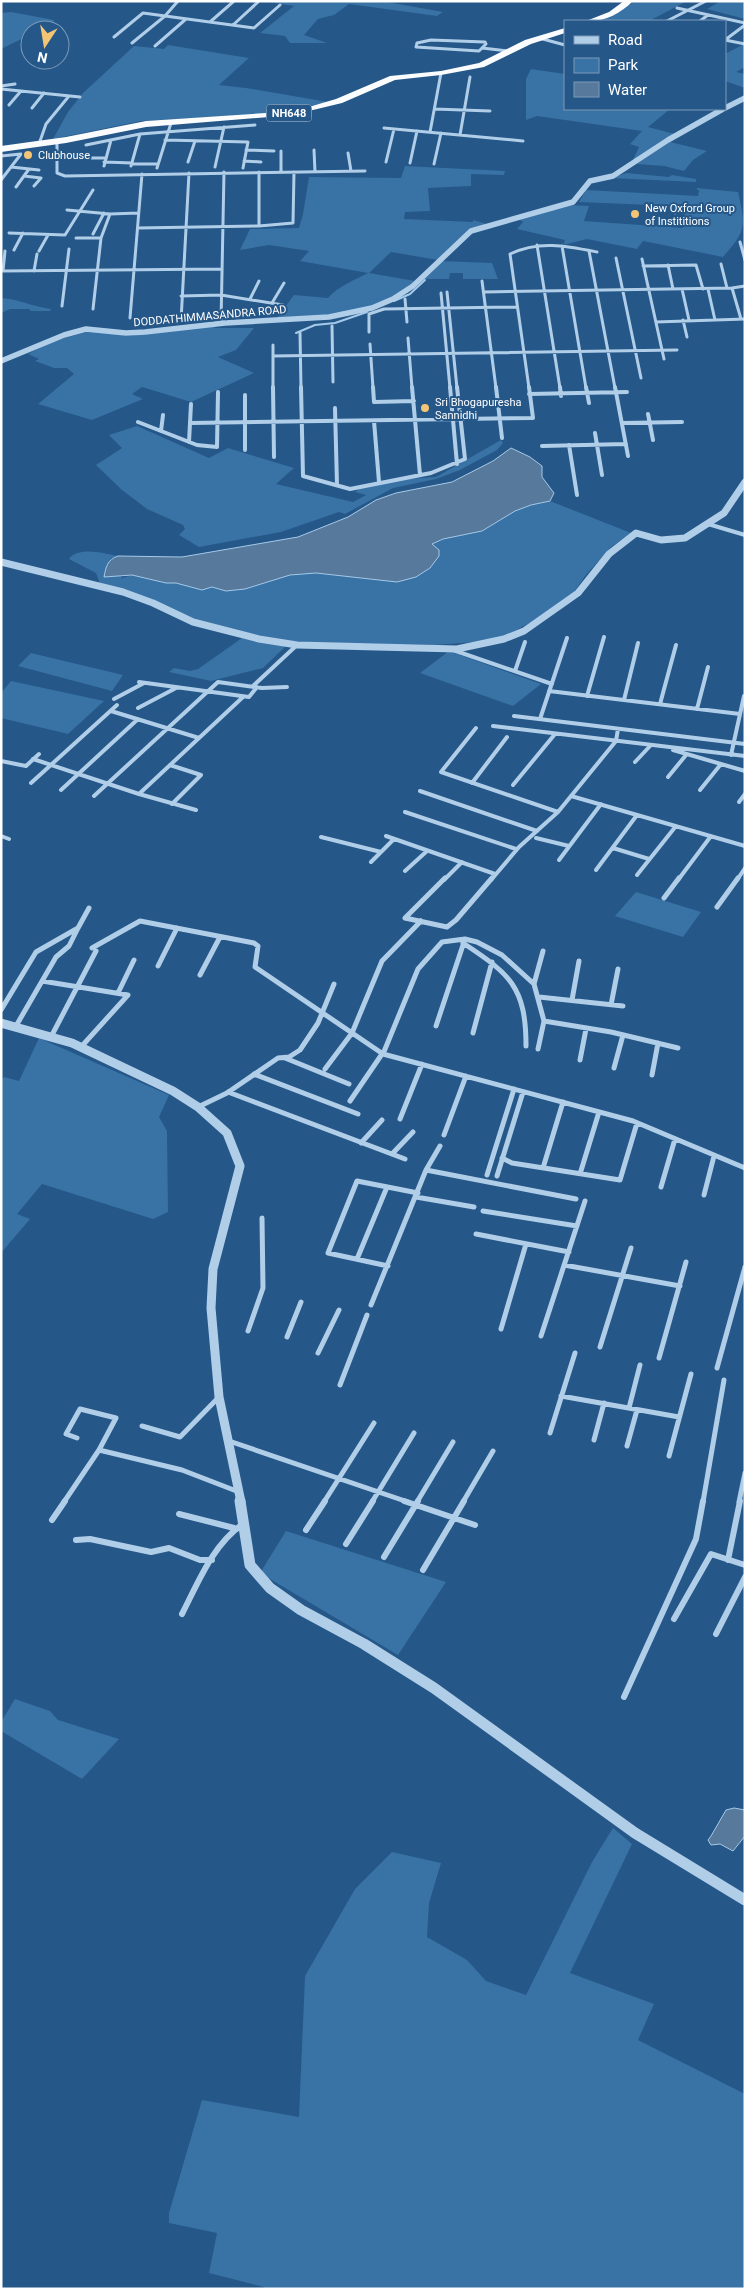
<svg xmlns="http://www.w3.org/2000/svg" width="746" height="2290" viewBox="0 0 746 2290" font-family="Roboto,sans-serif">
<style>
.green{fill:#3972a5}
.water{fill:#57799b;stroke:#a5caea}
.lines{fill:none;stroke-linecap:round;stroke-linejoin:round}
.stream{stroke:#a5caea;stroke-width:2}
.minor-far3{stroke:#b1cee9;stroke-width:3}
.minor-far2{stroke:#b1cee9;stroke-width:4}
.minor-far1{stroke:#b1cee9;stroke-width:5}
.minor{stroke:#b1cee9;stroke-width:6}
.tertiary-far3{stroke:#b1cee9;stroke-width:5.5}
.tertiary-far2{stroke:#b1cee9;stroke-width:7}
.tertiary-far1{stroke:#b1cee9;stroke-width:9}
.tertiary{stroke:#b1cee9;stroke-width:11}
.trunk{fill:#fafcfe;fill-rule:evenodd}
.poi-dot{fill:#f3c575;stroke:#255788;stroke-width:2}
.labels{text-anchor:middle;dominant-baseline:central;stroke-width:4;stroke-linejoin:round;paint-order:stroke}
.shield{fill:#255788;stroke:#becddb;stroke-width:1}
.shield-label{font-size:11px;font-weight:bold;fill:#fff}
.far-poi-label{font-size:11px;fill:#fff;stroke:#255788;text-anchor:start}
.far-street-label{font-size:11px;fill:#fff;stroke:#255788}
</style>
<rect width="100%" height="100%" fill="#255788"/>
<path class="green" d="M262 1H382L443 12 437 16 349 4 334 15 318 19 304 35 327 43H290L285 36 260 33 294 6Z
M635 1H687L649 21H594L615 13Z
M721 1H745V19L707 9Z
M11 12 54 20 53 23 39 30H30V35L1 49V13Z
M744 44 745 67 736 72 745 74V88L725 81V54Z
M168 45 249 58 219 85 246 88 328 102 287 111 251 115 141 121 53 139 68 112 83 93 134 46 164 49Z
M531 69 565 74V109H670L648 127 675 134 632 162 639 147 630 144 642 131 537 116 526 120V79Z
M670 142 707 151 693 160 684 171 664 166 636 164Z
M405 166 505 171 504 175 471 174V186L428 188 430 211 405 212 404 219 473 222V220L487 224 472 229 438 260 391 252 369 273 415 281C403 294 364 312 346 314 323 317 300 317 277 318L294 295 328 298C338 286 355 280 368 273L300 261 309 251 269 245 240 250 250 229 299 228 303 214 309 177 401 178Z
M627 173 669 177 672 175 696 179V182L610 178Z
M696 188 738 192C746 227 746 231 723 257L643 241 637 249 587 239 563 245 565 240 517 229 523 222 520 220 569 205 589 206 584 221 683 228 685 206H677L676 215H674V206L579 202 586 190 698 196 699 191Z
M441 261 492 263 498 279H463V273H450L449 279H423Z
M1 298C19 299 34 307 51 309L50 311H31L29 309H10L1 313Z
M216 326 214 328H254L236 350 218 357 254 373 191 402 142 387 132 394 143 399 92 420 38 404 74 374 67 368H54L35 361 39 359 28 354 50 342 94 330 127 336Z
M137 426 209 458 228 448 294 468 276 484 353 502 366 495 355 492 360 488 406 479 436 477 501 440 503 443 497 450 460 470 436 479 393 488 345 514 339 512 281 532 199 547 179 535 185 529 183 525 147 509 122 490 96 465 122 448 109 435Z
M550 501 631 533 611 547 585 576 574 592 531 622 502 638 476 642 434 645 298 642 258 636 198 621 100 584 96 573 69 559C77 546 105 553 118 556L111 559 122 578 132 575 166 583H176L202 590 212 587 226 591 245 589 290 575 316 573 397 582 416 577 430 568 431 544 443 539 482 531 515 511 531 505Z
M242 638 286 646 263 668 211 681 169 672 174 668 190 671 198 669Z
M449 651 541 684 513 706 420 673Z
M31 653 123 675 112 691 18 666Z
M11 681 104 701 68 734 1 718V693Z
M636 892 701 912 683 937 615 916Z
M39 1038 169 1095 159 1117 167 1131 168 1212 153 1219 42 1184 17 1214 30 1219 1 1253V1080L4 1077 19 1081Z
M286 1531 446 1582 398 1655 260 1573Z
M15 1699 50 1711 58 1720 119 1739 82 1779 1 1731V1722Z
M613 1828 632 1844 570 1973 654 2004 638 2040 745 2094V2289H264V2287L209 2273 217 2233 169 2223V2213L202 2100 299 2117 305 1976 355 1889 392 1852 441 1863 429 1903 427 1937 467 1960 486 1981 526 1995 592 1862Z"/>
<path class="water" d="M511 448 530 457 542 466V477L554 493 550 501 531 505 515 511 482 531 443 539 432 544 439 550V556L430 568 416 577 397 582 316 573 290 575 245 589 226 591 212 587 202 590 176 583H166L132 575 104 577C106 567 107 560 118 556L182 557 298 537 348 517 376 500 396 493 452 482 493 461Z
M734 1808 745 1810V1836L733 1851 720 1844 711 1845 708 1840 711 1836 726 1810Z"/>
<g class="lines">
<path class="stream" d="M394 301 410 294 425 280
M296 333 315 325 335 323 367 312"/>
<path class="minor-far3" d="M677 8 745 23
M667 21 706 1
M700 21 708 15
M210 22 234 1
M233 25 258 2
M114 37 143 13 254 28 280 5
M539 38 565 45
M431 40 485 42 486 44 479 51 416 47 417 43Z
M725 40 745 25
M725 40 745 44
M132 43 165 16 178 1
M155 46 186 19
M482 48 508 51
M1 86 15 84
M1 89 80 97
M9 105 21 91
M32 108 44 93
M435 109 490 111
M384 128 523 141
M430 132 441 73
M460 135 470 77
M165 140 248 142 243 168
M57 141V173L65 176 365 171
M39 144 46 124 69 96
M86 145 140 134 255 125
M246 150 274 151
M314 150 315 172
M281 151V172
M348 153 351 171
M1 156 21 154
M91 158H106
M244 161 261 162
M104 162 132 163
M188 162 195 141
M386 162 394 129
M410 163 417 131
M132 164H158
M434 164 441 133
M104 166 111 140
M131 166 140 134
M11 167 39 170
M215 167 224 127
M157 168 171 123
M259 172V226
M24 176 41 178
M1 180 21 154
M34 186 41 178
M16 187 29 169
M67 210 110 214 138 213
M138 228 259 226 293 223 294 172
M9 233 65 235 93 190
M93 234 104 213
M76 238H101
M740 242 745 260
M537 245 560 388
M562 246 586 388
M14 250 23 233
M39 251 48 235
M589 251 615 388
M616 258 641 378
M642 259 664 359
M721 264 727 288
M668 265 673 289
M643 266 696 265 703 289
M1 271 222 269
M3 271 5 251
M34 271 37 254
M482 281 496 388
M732 288 741 319
M682 289 689 320
M708 289 715 320
M447 292 457 388
M484 292 732 288 745 286
M441 293 450 388
M181 296 221 295 283 305
M250 299 259 281
M405 299 407 322
M272 303 284 283
M62 306 69 249
M93 309 101 238 110 214
M130 318 142 174
M683 320 687 337
M181 321 189 173
M656 322 745 319
M221 323 224 172
M332 326 333 382
M369 332V314L384 309 517 307
M300 333 301 388
M408 338 412 388
M370 344 373 388
M273 345V388
M273 356 677 350
M529 388 510 254C539 240 567 246 597 252"/>
<path class="minor-far2" d="M273 387 274 457
M301 387 303 476 350 489 431 473 465 459 457 387
M373 387 374 402 414 401
M412 387 420 475
M450 387 457 464
M496 387 502 438
M560 387 561 396
M586 387 589 403
M615 387 628 456
M529 394 627 392
M245 395V450
M335 408 337 485
M648 414 653 440
M374 421 379 482
M138 422 197 445 217 447 218 392
M190 423 533 418 529 387
M622 423 682 422
M161 431 163 415
M595 433 602 475
M189 442 191 404
M569 445 577 495
M542 446 626 444
M708 524 745 535
M453 650 552 684
M515 671 525 642
M139 682 249 697 257 687
M253 686 297 645
M549 691 740 714
M587 696 604 637
M114 699 144 683
M624 700 638 643
M660 704 676 645
M138 708 176 688
M697 709 708 667
M111 711 199 738
M514 716 745 744
M540 719 567 638
M493 726 745 756
M476 728 441 772 558 812
M673 750 745 771
M731 755 744 696
M33 759 139 794 196 810
M1 761 26 766 39 754
M635 762 651 745
M170 765 201 775 172 804
M668 777 686 755
M31 783 117 705
M472 783 507 737
M513 785 555 734
M61 790 138 719
M700 790 721 764
M420 791 537 831
M139 794 243 697
M94 796 218 682 262 688 287 687
M571 796 745 846
M739 802 745 794
M405 812 516 849
M1 836 9 839
M386 836 495 874
M321 837 381 852
M536 838 569 846
M613 848 649 859
M559 860 601 804
M371 862 394 839
M596 870 637 815
M405 871 427 851
M637 875 676 826
M444 880 462 862
M491 880 519 847 558 812 616 741 618 729
M678 880 711 836
M737 880 745 868"/>
<path class="minor-far1" d="M664 898 679 878
M717 907 738 878
M405 918 447 927 456 920 492 878
M405 918 445 878
M463 943C510 974 526 987 526 1046
M92 948 140 921 254 943 258 946 255 967 383 1054 633 1121 745 1168
M158 966 177 928
M200 975 220 937
M42 981 128 995 81 1047
M534 984 543 951
M118 993 134 960
M539 997 623 1006
M572 1000 579 961
M611 1005 618 969
M1 1010 36 952 78 928 89 908
M544 1021 611 1032 678 1048
M16 1026 56 957 69 946 78 928
M436 1026 464 942
M473 1033 492 962
M52 1035 96 951
M383 1054 418 969 442 942 465 939 477 942 502 955 534 984 544 1021 538 1049
M285 1058 349 1084
M580 1060 586 1029
M614 1068 623 1035
M325 1069 352 1033 382 961 421 921
M254 1074 358 1114
M652 1075 658 1043
M228 1092 405 1159
M350 1101 382 1054
M198 1107 227 1093 278 1058 289 1057 300 1050 318 1023 334 984
M400 1119 422 1064
M444 1135 466 1076
M361 1143 382 1120
M392 1154 413 1132
M502 1158 512 1163 620 1180 637 1123
M543 1168 563 1102
M426 1170 576 1199
M580 1174 599 1112
M487 1175 514 1089
M497 1176 523 1092
M661 1187 675 1139
M704 1195 714 1156
M416 1197 474 1207
M483 1211 577 1226
M476 1234 569 1252
M357 1259 387 1187
M564 1265 680 1286
M388 1266 328 1253 357 1181 418 1193
M371 1305 426 1170 440 1146
M501 1329 526 1244
M248 1331 263 1288 262 1218
M541 1336 585 1201
M287 1337 301 1302
M600 1347 631 1248
M318 1353 339 1310
M659 1358 686 1262
M717 1368 745 1267
M340 1385 367 1315
M561 1396 679 1417
M629 1408 640 1365
M142 1426 180 1437 219 1397
M550 1433 575 1353
M77 1438 66 1434 80 1409 116 1418 99 1450
M594 1440 604 1403
M229 1441 408 1502
M627 1446 637 1410
M669 1456 691 1374
M64 1502 99 1450 182 1470 239 1492
M324 1502 374 1423
M372 1502 414 1433
M417 1502 453 1442
M463 1502 493 1451
M703 1502 724 1380
M739 1502 745 1473"/>
<path class="minor" d="M404 1501 475 1525
M179 1514 234 1528
M52 1520 65 1501
M306 1530 325 1501
M76 1540 90 1539 151 1552 169 1548 200 1560H212
M346 1544 373 1501
M384 1557 418 1501
M728 1560 740 1501
M423 1570 464 1501
M182 1614C198 1583 213 1544 243 1524
M674 1619 711 1554 745 1565
M716 1634 745 1577
M624 1697 696 1539 703 1501"/>
<path class="tertiary-far3" d="M725 108 745 98
M1 361 64 335 86 329 126 333 145 332 225 323 329 317 372 308 393 299 413 286 471 231 573 202 590 181 613 176 668 140 723 109"/>
<path class="tertiary-far2" d="M1 562 123 592 153 603 193 622 259 639 297 645 457 649 504 639 524 631 578 593 609 554 636 533 661 540 685 538 724 513 745 482"/>
<path class="tertiary-far1" d="M1 1023 72 1043 173 1091 198 1107 227 1133 240 1166 213 1269 211 1308 219 1397 241 1502"/>
<path class="tertiary" d="M240 1501 250 1565 270 1588 301 1610 364 1644 434 1688 635 1833 745 1900"/>
<path class="trunk" d="M624 1H633C620 14 604 22 586 21L609 12Z
M565 28V33L531 44 484 67 441 75 395 80 342 103 313 110 281 116 146 127 66 143 1 152V146L66 137 146 121 281 112 312 106 336 99 390 76 441 71 479 63 525 40Z"/>
</g>
<g class="poi-dot">
<circle cx="28" cy="155" r="5"/>
<circle cx="635" cy="214" r="5"/>
<circle cx="425" cy="408" r="5"/>
</g>
<g class="labels">
<rect class="shield" x="266.5" y="104.5" width="45" height="17" rx="4"/>
<g class="shield-label">
<text x="289" y="113">NH648</text>
</g>
<g class="far-poi-label">
<text x="38" y="155">Clubhouse</text>
<text x="645" y="208">New Oxford Group<tspan x="645" dy="13">of Instititions</tspan></text>
<text x="435" y="402">Sri Bhogapuresha<tspan x="435" dy="13">Sannidhi</tspan></text>
</g>
<g class="far-street-label">
<text transform="translate(210 316) rotate(-5)">DODDATHIMMASANDRA ROAD</text>
</g>
</g>
<rect width="746" height="2290" fill="none" stroke="#ffffff" stroke-width="5"/>
<rect x="564" y="20" width="162" height="90" fill="#255788" stroke="#7c9ab8"/>
<rect x="574" y="36" width="25" height="8" fill="#b1cee9" stroke="#7c9ab8"/>
<text x="608" y="45" font-size="15" fill="#ffffff">Road</text>
<rect x="574" y="58" width="25" height="15" fill="#3972a5" stroke="#7c9ab8"/>
<text x="608" y="70" font-size="15" fill="#ffffff">Park</text>
<rect x="574" y="82" width="25" height="15" fill="#57799b" stroke="#7c9ab8"/>
<text x="608" y="95" font-size="15" fill="#ffffff">Water</text>
<g transform="translate(45 45) rotate(192)"><circle r="24" fill="#255788" stroke="#7c9ab8"/>
<path d="M0-4L9 19L0 12L-9 19Z" fill="#f3c575"/>
<text y="-8" font-size="14" font-weight="bold" text-anchor="middle" fill="#ffffff">N</text>
</g>
</svg>
